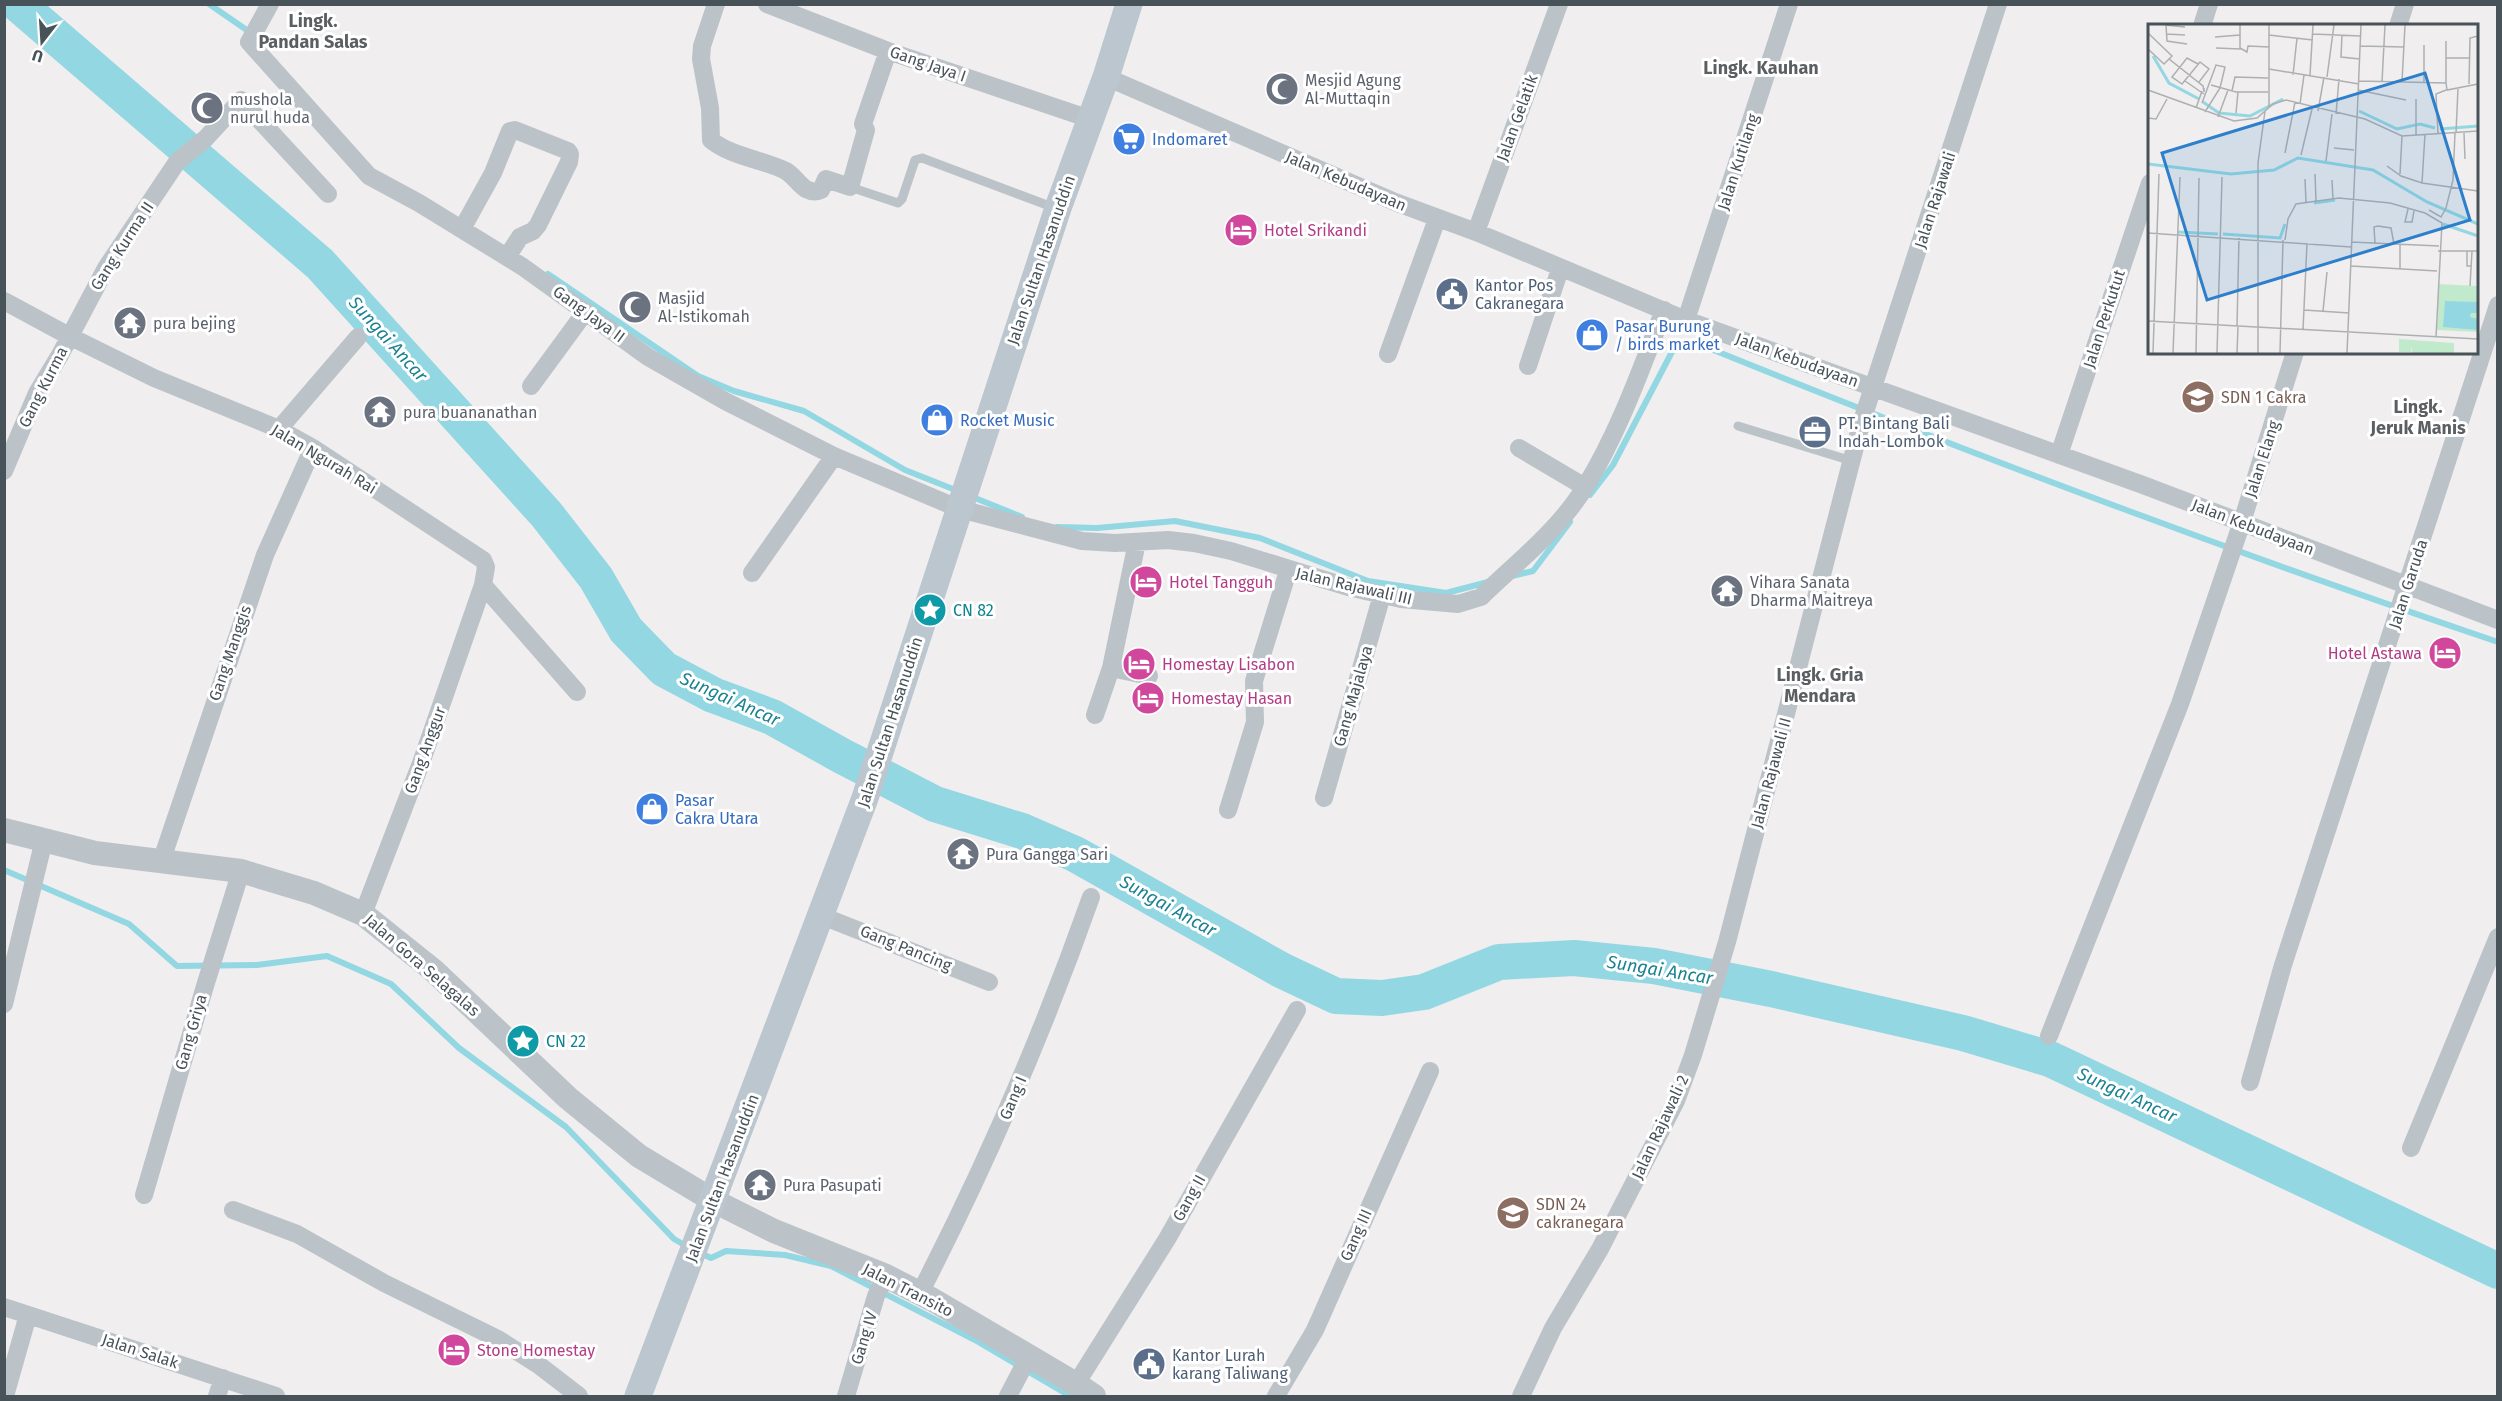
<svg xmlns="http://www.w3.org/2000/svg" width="2502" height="1401" viewBox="0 0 2502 1401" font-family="'Fira Sans',sans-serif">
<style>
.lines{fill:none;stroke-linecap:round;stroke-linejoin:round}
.stream{stroke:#93d7e2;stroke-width:6}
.river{stroke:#93d7e2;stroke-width:36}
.service{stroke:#bbc3c9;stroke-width:9}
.minor{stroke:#bbc3c9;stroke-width:18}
.tertiary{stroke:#bbc3c9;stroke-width:24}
.secondary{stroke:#bcc6ce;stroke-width:27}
.labels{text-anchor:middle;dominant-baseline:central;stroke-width:6;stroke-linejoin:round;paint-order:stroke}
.street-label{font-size:16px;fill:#485359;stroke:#fff}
.worship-label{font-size:16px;fill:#5b616d;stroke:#fff;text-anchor:start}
.shop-label{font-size:16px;fill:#366cbe;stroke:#fff;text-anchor:start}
.hotel-label{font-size:16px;fill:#b23c85;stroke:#fff;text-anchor:start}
.service-label{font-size:16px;fill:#4e5e75;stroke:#fff;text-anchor:start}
.education-label{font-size:16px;fill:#785e54;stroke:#fff;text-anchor:start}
.culture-label{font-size:16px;fill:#0d838f;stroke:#fff;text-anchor:start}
.neighbourhood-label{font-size:18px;font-weight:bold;fill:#5b5f62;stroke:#fff}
.water-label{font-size:18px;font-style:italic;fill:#1b8292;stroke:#fff}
.inset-river{fill:none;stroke:#93d7e2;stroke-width:3}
.inset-road{fill:none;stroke:#adb0b2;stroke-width:1.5}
.view{fill:#2d7fcc;fill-opacity:0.15;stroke:#2d7fcc;stroke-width:3}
.inset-edge{fill:none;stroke:#485359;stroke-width:3}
</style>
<rect width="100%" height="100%" fill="#f0eeee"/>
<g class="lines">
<path class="stream" d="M209 4 251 33
M548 274 698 376 734 391 804 411 905 470 958 491
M1590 495 1613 465 1674 348 1701 345C1963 451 2229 551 2498 642
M970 496 1022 517
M1057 527 1097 528 1175 521 1260 538 1368 581 1446 593 1488 582
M1512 576 1533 571 1570 522
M4 870 129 924 177 966 257 965 327 956 391 984 459 1048 566 1127 674 1239 688 1247
M700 1253 711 1258 726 1251 785 1255 831 1266 975 1340 1070 1396"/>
<path class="river" d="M18 4 320 264 546 514 596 578 626 630 664 669 713 695 772 717 842 756 935 804 1022 831 1075 854 1281 970 1336 996 1382 998 1424 992 1499 962 1574 958 1654 966 1771 989 1963 1033 2050 1059 2498 1271"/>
<path class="service" d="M850 187 898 203 902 199 915 160 922 158 1055 208
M1738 426 1852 461"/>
<path class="minor" d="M270 4 249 42 369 176 419 203 523 267 648 357 725 401 834 456 960 509 1082 541 1115 543 1168 540 1194 543 1231 551 1348 587 1401 599 1458 604 1481 597C1516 563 1559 530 1585 487 1618 434 1641 369 1664 310
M716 4 702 46 701 59 710 108 711 140C732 157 762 159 786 171 797 177 804 197 821 190L826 179 850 187 866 130 863 124 888 51
M767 4 888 51 1090 119
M2202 26 2209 4
M2398 26 2405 4
M1106 77 1395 202 1476 232 1686 320 2143 485 2498 620
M462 229 493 173 510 131 515 130 568 151 570 154 569 162 538 225 533 231 520 237 507 257
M1476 232 1559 4
M4 301 69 336 154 378 279 429 313 448 483 560 486 567 483 585 577 692
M1686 320 1789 4
M1388 354 1437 219
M1528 366 1560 269
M531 386 586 311
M279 429 358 337
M1519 448 1585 487
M2059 455 2150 183
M4 471 37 393 60 355 106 268 177 162 205 139 241 100 328 194
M752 573 834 456
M1111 668 1149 676
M1095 715 1111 668 1137 542
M1324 798 1382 595
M1228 810 1255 722 1254 681 1288 571
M161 862 265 555 313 448
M363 914 421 763 483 585
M822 916 989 982
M4 1004 44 840
M2049 1036 2180 704 2242 522 2295 352
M2250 1082 2283 965 2498 305
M2411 1148 2498 937
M144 1195 205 986 241 871
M233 1210 297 1234 384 1283 498 1339 540 1366 579 1396
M920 1293C986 1165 1043 1033 1091 897
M4 1307 276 1396
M1076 1384 1167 1239 1297 1010
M5 1396 28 1315
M217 1396 223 1378
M846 1396 876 1296 886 1276
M1008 1396 1029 1356
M1276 1396 1315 1330 1430 1071
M1521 1396 1553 1328 1600 1249 1676 1101 1693 1055 1727 942 1861 424 1998 4"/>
<path class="tertiary" d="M4 830 95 853 241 871 314 893 363 914 433 970 568 1098 639 1156 714 1201 774 1231 886 1276 933 1300 1076 1384 1094 1396"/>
<path class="secondary" d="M638 1396 865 798 1058 208 1106 77 1129 4"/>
</g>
<defs>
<g id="mosque-disc" transform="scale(1.725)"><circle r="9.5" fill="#6b7280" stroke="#fff"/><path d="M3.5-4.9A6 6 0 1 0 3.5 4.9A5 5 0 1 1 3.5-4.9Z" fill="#fff"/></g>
<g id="supermarket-disc" transform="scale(1.725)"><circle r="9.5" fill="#3f7fe0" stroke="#fff"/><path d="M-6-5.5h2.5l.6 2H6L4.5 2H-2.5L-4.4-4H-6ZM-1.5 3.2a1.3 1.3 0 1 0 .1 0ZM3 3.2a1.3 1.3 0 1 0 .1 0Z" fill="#fff"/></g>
<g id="hotel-disc" transform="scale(1.725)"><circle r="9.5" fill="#d1479c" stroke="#fff"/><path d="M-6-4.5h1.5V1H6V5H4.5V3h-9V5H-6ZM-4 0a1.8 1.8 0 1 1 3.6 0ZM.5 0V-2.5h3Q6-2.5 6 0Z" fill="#fff"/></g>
<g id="civic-disc" transform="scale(1.725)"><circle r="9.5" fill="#5c6f8a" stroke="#fff"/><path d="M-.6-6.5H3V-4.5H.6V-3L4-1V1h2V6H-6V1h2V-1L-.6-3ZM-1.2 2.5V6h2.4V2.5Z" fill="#fff"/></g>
<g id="temple-disc" transform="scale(1.725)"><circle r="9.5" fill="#6b7280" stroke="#fff"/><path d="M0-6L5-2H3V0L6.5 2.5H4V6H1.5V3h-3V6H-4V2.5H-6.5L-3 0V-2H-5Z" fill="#fff"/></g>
<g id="shop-disc" transform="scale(1.725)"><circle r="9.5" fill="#3f7fe0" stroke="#fff"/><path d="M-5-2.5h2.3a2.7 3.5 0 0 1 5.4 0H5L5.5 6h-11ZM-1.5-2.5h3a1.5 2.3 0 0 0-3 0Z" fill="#fff"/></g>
<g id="school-disc" transform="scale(1.725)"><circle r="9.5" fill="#8d6e63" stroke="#fff"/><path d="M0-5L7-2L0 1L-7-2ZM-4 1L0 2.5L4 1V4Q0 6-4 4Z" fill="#fff"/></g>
<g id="office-disc" transform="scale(1.725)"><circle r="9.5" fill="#5c6f8a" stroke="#fff"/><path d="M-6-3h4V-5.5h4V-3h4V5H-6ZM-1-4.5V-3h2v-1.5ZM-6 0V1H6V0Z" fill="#fff"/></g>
<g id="sight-disc" transform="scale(1.725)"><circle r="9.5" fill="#0f9aa8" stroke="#fff"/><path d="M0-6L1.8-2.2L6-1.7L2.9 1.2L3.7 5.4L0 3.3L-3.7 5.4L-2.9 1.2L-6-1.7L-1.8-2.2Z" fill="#fff"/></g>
</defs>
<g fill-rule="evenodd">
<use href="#mosque-disc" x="1282" y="89"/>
<use href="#mosque-disc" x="207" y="108"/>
<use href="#supermarket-disc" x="1129" y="139"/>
<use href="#hotel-disc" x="1241" y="230"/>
<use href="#civic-disc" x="1452" y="294"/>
<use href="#mosque-disc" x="635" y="307"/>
<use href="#temple-disc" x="130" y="323"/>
<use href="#shop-disc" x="1592" y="335"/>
<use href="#school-disc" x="2198" y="397"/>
<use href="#temple-disc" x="380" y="412"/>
<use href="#shop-disc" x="937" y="420"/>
<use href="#office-disc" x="1815" y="432"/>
<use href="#hotel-disc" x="1146" y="582"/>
<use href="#temple-disc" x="1727" y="591"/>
<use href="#sight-disc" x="930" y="610"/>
<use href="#hotel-disc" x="2445" y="653"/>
<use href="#hotel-disc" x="1139" y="664"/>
<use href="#hotel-disc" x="1148" y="698"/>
<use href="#shop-disc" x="652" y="809"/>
<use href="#temple-disc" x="963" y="854"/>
<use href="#sight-disc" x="523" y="1041"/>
<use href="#temple-disc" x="760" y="1185"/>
<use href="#school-disc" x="1513" y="1213"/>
<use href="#hotel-disc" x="454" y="1350"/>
<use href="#civic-disc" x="1149" y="1364"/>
</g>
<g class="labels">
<g class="street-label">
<text transform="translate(928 64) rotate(19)">Gang Jaya I</text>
<text transform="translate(1517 118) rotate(-70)">Jalan Gelatik</text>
<text transform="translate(1738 162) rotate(-72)">Jalan Kutilang</text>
<text transform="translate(1346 181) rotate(23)">Jalan Kebudayaan</text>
<text transform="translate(1935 200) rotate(-72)">Jalan Rajawali</text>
<text transform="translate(122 246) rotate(-57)">Gang Kurma II</text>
<text transform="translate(1041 260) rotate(-71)">Jalan Sultan Hasanuddin</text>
<text transform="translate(589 314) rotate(36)">Gang Jaya II</text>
<text transform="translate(2104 319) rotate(-72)">Jalan Perkutut</text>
<text transform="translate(1797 360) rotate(20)">Jalan Kebudayaan</text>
<text transform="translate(43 387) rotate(-63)">Gang Kurma</text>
<text transform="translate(324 459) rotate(31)">Jalan Ngurah Rai</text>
<text transform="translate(2262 459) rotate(-72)">Jalan Elang</text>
<text transform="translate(2253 527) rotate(21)">Jalan Kebudayaan</text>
<text transform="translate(2408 584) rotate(-72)">Jalan Garuda</text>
<text transform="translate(1354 586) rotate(13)">Jalan Rajawali III</text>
<text transform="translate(230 653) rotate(-71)">Gang Manggis</text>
<text transform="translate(1353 696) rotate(-74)">Gang Majalaya</text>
<text transform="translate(890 722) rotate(-72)">Jalan Sultan Hasanuddin</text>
<text transform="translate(425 750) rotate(-70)">Gang Anggur</text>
<text transform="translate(1771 773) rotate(-75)">Jalan Rajawali II</text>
<text transform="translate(906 948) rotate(22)">Gang Pancing</text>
<text transform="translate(422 965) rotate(41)">Jalan Gora Selagalas</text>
<text transform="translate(191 1032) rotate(-74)">Gang Griya</text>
<text transform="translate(1013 1098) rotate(-67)">Gang I</text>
<text transform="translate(1660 1127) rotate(-65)">Jalan Rajawali 2</text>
<text transform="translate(722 1178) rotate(-69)">Jalan Sultan Hasanuddin</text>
<text transform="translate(1189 1198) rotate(-61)">Gang II</text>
<text transform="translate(1356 1235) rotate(-66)">Gang III</text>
<text transform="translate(908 1290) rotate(27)">Jalan Transito</text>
<text transform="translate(864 1338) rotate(-73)">Gang IV</text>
<text transform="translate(140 1351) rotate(18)">Jalan Salak</text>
</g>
<g class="worship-label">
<text x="1305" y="80">Mesjid Agung<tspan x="1305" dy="18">Al-Muttaqin</tspan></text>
<text x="230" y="99">mushola<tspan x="230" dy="18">nurul huda</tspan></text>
<text x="658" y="298">Masjid<tspan x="658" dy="18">Al-Istikomah</tspan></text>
<text x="153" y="323">pura bejing</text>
<text x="403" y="412">pura buananathan</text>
<text x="1750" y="582">Vihara Sanata<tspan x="1750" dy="18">Dharma Maitreya</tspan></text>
<text x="986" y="854">Pura Gangga Sari</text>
<text x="783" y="1185">Pura Pasupati</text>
</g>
<g class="shop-label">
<text x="1152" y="139">Indomaret</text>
<text x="1615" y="326">Pasar Burung<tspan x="1615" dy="18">/ birds market</tspan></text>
<text x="960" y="420">Rocket Music</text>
<text x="675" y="800">Pasar<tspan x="675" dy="18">Cakra Utara</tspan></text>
</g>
<g class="hotel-label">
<text x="1264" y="230">Hotel Srikandi</text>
<text x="1169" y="582">Hotel Tangguh</text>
<text x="2422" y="653" text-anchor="end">Hotel Astawa</text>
<text x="1162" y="664">Homestay Lisabon</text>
<text x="1171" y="698">Homestay Hasan</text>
<text x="477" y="1350">Stone Homestay</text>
</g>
<g class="service-label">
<text x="1475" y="285">Kantor Pos<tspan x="1475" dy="18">Cakranegara</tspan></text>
<text x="1838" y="423">PT. Bintang Bali<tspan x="1838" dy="18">Indah-Lombok</tspan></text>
<text x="1172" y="1355">Kantor Lurah<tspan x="1172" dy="18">karang Taliwang</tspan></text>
</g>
<g class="education-label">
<text x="2221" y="397">SDN 1 Cakra</text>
<text x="1536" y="1204">SDN 24<tspan x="1536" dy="18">cakranegara</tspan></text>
</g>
<g class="culture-label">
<text x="953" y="610">CN 82</text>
<text x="546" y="1041">CN 22</text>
</g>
<g class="neighbourhood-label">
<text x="313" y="21">Lingk.<tspan x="313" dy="21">Pandan Salas</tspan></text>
<text x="1761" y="68">Lingk. Kauhan</text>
<text x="2418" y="407">Lingk.<tspan x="2418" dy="21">Jeruk Manis</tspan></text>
<text x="1820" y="675">Lingk. Gria<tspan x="1820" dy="21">Mendara</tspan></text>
</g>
<g class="water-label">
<text transform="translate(388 339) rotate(48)">Sungai Ancar</text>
<text transform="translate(730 699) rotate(24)">Sungai Ancar</text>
<text transform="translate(1168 906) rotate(29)">Sungai Ancar</text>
<text transform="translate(1660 970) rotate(9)">Sungai Ancar</text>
<text transform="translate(2127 1095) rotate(25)">Sungai Ancar</text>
</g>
</g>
<g transform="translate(2148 24)">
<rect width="330" height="330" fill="#f0eeee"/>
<path d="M290 260 330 262V308L289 306ZM251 315 306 319V329H264V322L263 328H251Z" fill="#c1eacd"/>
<path d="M297 277 330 278V289H323L322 293 330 295V306L295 303Z" fill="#93d7e2"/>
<path class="inset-river" d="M5 32 21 59 51 75M55 78 71 89 102 92 135 75M211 87 249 105 272 100 287 104M292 105 330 102M0 140 83 150 126 146 150 134 225 146 279 178 330 200M166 179 187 176M295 200 330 212M30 208 70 210M75 210 132 214 137 200"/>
<path class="inset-road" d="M17 1 37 3M18 1 19 17 39 20M121 1V83M0 9 24 32 21 35M18 10 37 11M165 10 212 12M121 11 165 16M194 11 193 33 212 35M67 13 92 11M276 21V59M212 22 256 23M68 24 92 25V1M92 24 99 28 100 22 121 23M0 25 16 40 21 35 55 62 56 68V64M298 34H321M50 40 39 34 24 53 34 60 52 38 61 45 51 58M121 45 211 60M145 51 149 14M162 51 165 1M179 53 186 1M37 57 56 70M211 57 298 59 299 66 330 60M234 58 237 1M254 58 257 1M298 59V17M321 60 322 14 330 12M63 61 88 68H120M0 66 86 97 109 94 125 80 138 76 217 95 254 112 330 107M210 66 258 76M84 67 87 53 120 54M268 75V112M54 79 68 41 77 43 72 64 57 88M152 80 156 51M48 84 54 67M170 87 176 53M88 89 90 68M188 90 191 55M70 93 80 66M0 94 8 95 19 75M290 109 288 70 298 66M308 109 310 64M316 109 317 135M186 124 206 126M137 129 147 78M153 131 164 85M178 137 184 90M239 142 253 152 274 159 330 167M167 150 168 177M252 150 254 112M157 155 158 178M184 156 185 175M274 159 277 110M260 185 257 198H264L266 187M281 186 293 193 298 184 305 156 307 109M0 209 203 223M137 216 140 195 148 180 191 174 242 179 277 189 294 199 288 313M203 218 291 222M227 219 226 203 230 202 243 204 246 220M290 227H330M319 227V242H323M203 242 289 247M252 245V221M322 262 324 227M156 286 201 289M175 287 179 248M0 297 330 315M89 302 91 214M155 306 159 219M5 329 11 150M25 329 32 153M48 329 51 154M69 329 74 153M89 329 90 302M110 329V139L117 87M132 329 135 216M199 329 213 1"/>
<path class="view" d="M277 49 322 196 59 276 14 129Z"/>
<rect width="330" height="330" class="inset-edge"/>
</g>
<rect width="2502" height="1401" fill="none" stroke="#485359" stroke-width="12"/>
<g transform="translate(42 42) rotate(197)" stroke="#ffffff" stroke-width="4.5" paint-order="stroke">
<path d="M0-4.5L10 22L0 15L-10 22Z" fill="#485359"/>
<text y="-9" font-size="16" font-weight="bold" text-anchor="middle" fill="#485359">U</text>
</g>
</svg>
